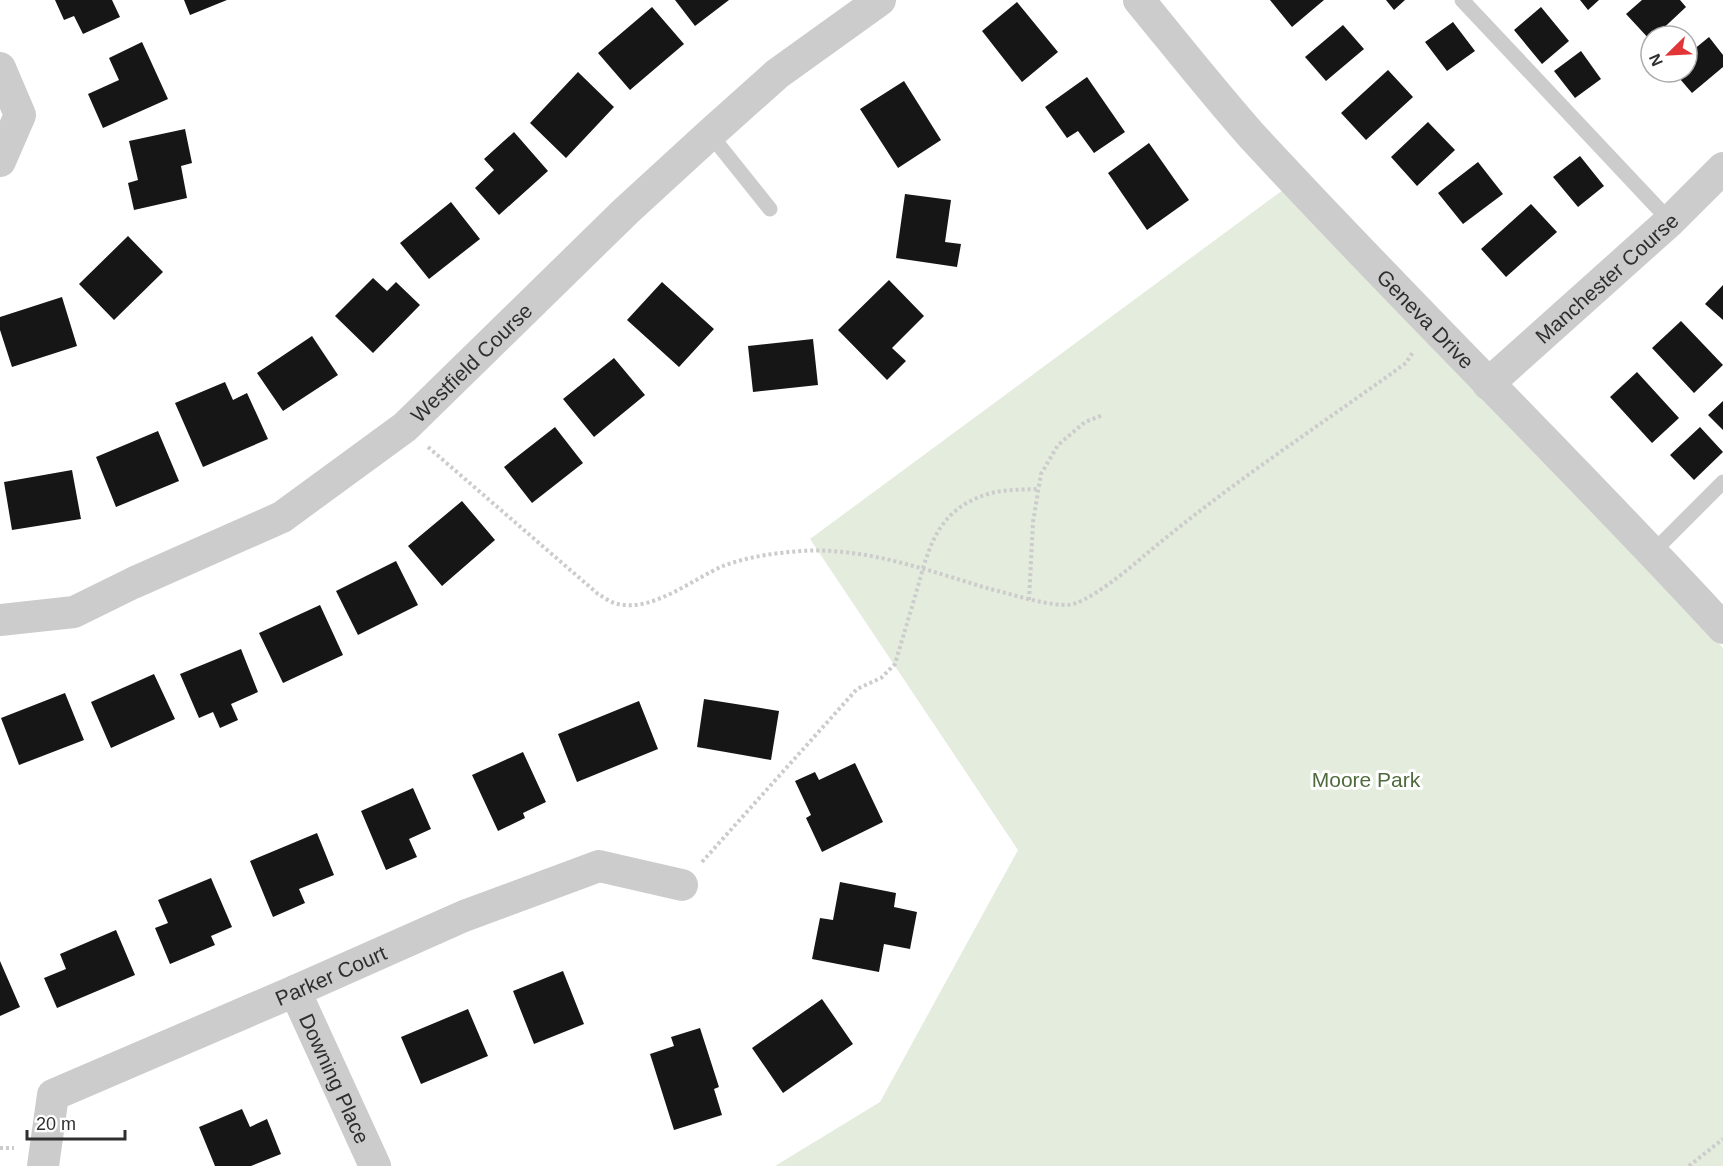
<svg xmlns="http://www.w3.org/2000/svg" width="1723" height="1166" viewBox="0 0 1723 1166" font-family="Arial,sans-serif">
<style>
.green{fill:#e4ecdd}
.building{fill:#161616}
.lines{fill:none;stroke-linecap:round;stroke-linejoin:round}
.path{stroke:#ccc;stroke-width:4;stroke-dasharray:3 3;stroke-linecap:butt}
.service{stroke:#ccc;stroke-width:15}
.minor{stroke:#ccc;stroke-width:32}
.labels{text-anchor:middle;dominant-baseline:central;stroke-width:6;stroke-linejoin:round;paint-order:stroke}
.street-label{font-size:21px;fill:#2f2f2f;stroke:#fff}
.park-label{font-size:21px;fill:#4f6a3d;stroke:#fff}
</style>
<rect width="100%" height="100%" fill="#fff"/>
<path class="green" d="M1287 187 1648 559 1723 648V1166H775L880 1102 1018 850 810 539Z"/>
<path class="building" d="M55 0H112L120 17 83 34 74 16 64 20Z
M184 0H227L190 15Z
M675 0H729L695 26Z
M1270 0H1324L1292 27Z
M1386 0H1405L1394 10Z
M1580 0H1599L1588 10Z
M1642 0H1680L1686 7 1655 36H1651V41L1626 14Z
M1017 2 1058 52 1022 82 982 31Z
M652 7 684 44 630 90 598 53Z
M1541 7 1569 41 1542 64 1514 30Z
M1453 22 1475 51 1447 71 1425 42Z
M1343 25 1364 49 1326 81 1305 57Z
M1709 37 1723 55V67L1692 93 1674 72H1687V55Z
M142 42 168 99 103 128 88 94 119 80 109 58Z
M1581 51 1601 79 1575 98 1554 71Z
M1388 70 1413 97 1366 140 1341 113Z
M578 72 614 107 566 158 530 123Z
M1087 77 1125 132 1094 153 1078 131 1067 138 1045 107Z
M904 81 941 140 898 168 860 109Z
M1428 122 1455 150 1417 186 1391 157Z
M185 129 192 163 181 166 187 198 134 210 128 183 138 180 129 141Z
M514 132 548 171 499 215 475 188 494 170 484 159Z
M1149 143 1189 200 1147 230 1108 173Z
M1580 156 1604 186 1578 207 1553 177Z
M1478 162 1503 194 1463 224 1438 193Z
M905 194 951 200 945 242 961 244 957 267 896 258Z
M451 202 480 239 429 279 400 243Z
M1531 204 1557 232 1506 277 1481 249Z
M128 236 163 272 114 320 79 284Z
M373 278 387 291 396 282 420 305 373 353 335 316Z
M889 280 924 316 892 348 906 361 887 380 838 330Z
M662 282 714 329 679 367 627 320Z
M1723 285V320L1705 304Z
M62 297 77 346 12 367 0 330V317Z
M1681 321 1723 365 1694 393 1652 348Z
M312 336 338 375 283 411 257 373Z
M813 339 818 385 753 392 748 346Z
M614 358 645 395 594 437 563 399Z
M1637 372 1679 418 1652 443 1610 397Z
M225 382 233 400 247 393 268 439 203 467 175 403Z
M1723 401V430L1708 415Z
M555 427 583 463 532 503 504 467Z
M1700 427 1723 452 1694 480 1670 455Z
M158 431 179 481 116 507 96 457Z
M72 470 81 519 12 530 4 482Z
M462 501 495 540 442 586 408 546Z
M396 561 418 605 358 635 336 591Z
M320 605 343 655 283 683 259 633Z
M241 649 258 692 231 704 238 720 220 728 213 712 199 718 180 674Z
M154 674 175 719 111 748 91 702Z
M65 693 84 740 19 765 1 718Z
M704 699 779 711 771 760 697 747Z
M639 701 658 749 577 782 558 734Z
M523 752 546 802 523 813 525 818 498 831 472 775Z
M855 763 883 822 822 852 806 818 811 815 795 781 815 772 819 780Z
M413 788 431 829 409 839 417 857 386 870 361 811Z
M317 833 334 875 299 889 305 903 273 917 250 861Z
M211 878 232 927 211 936 215 945 170 964 155 928 168 923 158 900Z
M840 882 896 893 894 907 917 912 910 949 884 944 879 972 812 959 820 918 833 920Z
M116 930 135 975 57 1008 44 978 66 969 60 954Z
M0 961 20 1007 0 1016Z
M563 971 584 1024 534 1044 513 991Z
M822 999 853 1044 783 1093 752 1048Z
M468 1009 488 1056 421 1084 401 1037Z
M700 1028 719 1087 714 1089 722 1115 674 1130 650 1054 674 1046 671 1037Z
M242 1109 250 1127 267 1119 281 1154 251 1166H215L199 1127Z"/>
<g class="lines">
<path class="path" d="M428 447 598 594C604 597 611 603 618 604 653 612 693 579 723 566 744 558 768 554 790 552 858 544 926 570 990 589 1015 595 1040 604 1066 605 1085 606 1130 568 1145 555 1228 485 1319 426 1406 363L1413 352
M1029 600 1033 522 1041 474 1058 445 1085 422 1103 415
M702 862 857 689 881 678 895 664C902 640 909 617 916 593 929 548 936 510 988 494 1004 489 1021 490 1038 489
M0 1148H14
M1689 1166 1723 1139"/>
<path class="service" d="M1462 0 1670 221
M710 134 770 209
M1653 552 1723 482"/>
<g class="minor">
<path id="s1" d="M1139 0C1176 45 1213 92 1252 136 1406 303 1569 461 1723 628"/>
<path d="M0 68 20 115 0 161"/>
<path id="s2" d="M1488 384 1670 221 1723 168"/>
<path id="s3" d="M0 620 74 612 133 583 282 517 405 427 626 211 710 134 777 74 880 0"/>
<path id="s4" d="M295 991 375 1166"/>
<path id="s5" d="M43 1166 53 1095 295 991 464 916 599 866 682 885"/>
</g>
</g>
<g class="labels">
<g class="street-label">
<text stroke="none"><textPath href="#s2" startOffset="159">Manchester Course</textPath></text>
<text stroke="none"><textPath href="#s1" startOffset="429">Geneva Drive</textPath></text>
<text stroke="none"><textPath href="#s3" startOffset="548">Westfield Course</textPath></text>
<text stroke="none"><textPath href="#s5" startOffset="374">Parker Court</textPath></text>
<text stroke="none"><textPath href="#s4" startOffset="96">Downing Place</textPath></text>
</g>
<g class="park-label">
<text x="1366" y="779">Moore Park</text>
</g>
</g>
<g transform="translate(1669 54) rotate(246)"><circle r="28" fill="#ffffff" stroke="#acacac" stroke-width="1.5"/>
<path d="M0-4.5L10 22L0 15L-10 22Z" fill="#e23538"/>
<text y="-9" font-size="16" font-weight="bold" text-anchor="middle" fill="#2f2f2f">N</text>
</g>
<path d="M27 1130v9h98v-9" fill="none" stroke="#2f2f2f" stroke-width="3"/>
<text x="36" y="1130" font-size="18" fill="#2f2f2f" stroke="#ffffff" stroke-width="4.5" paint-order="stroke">20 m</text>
</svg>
